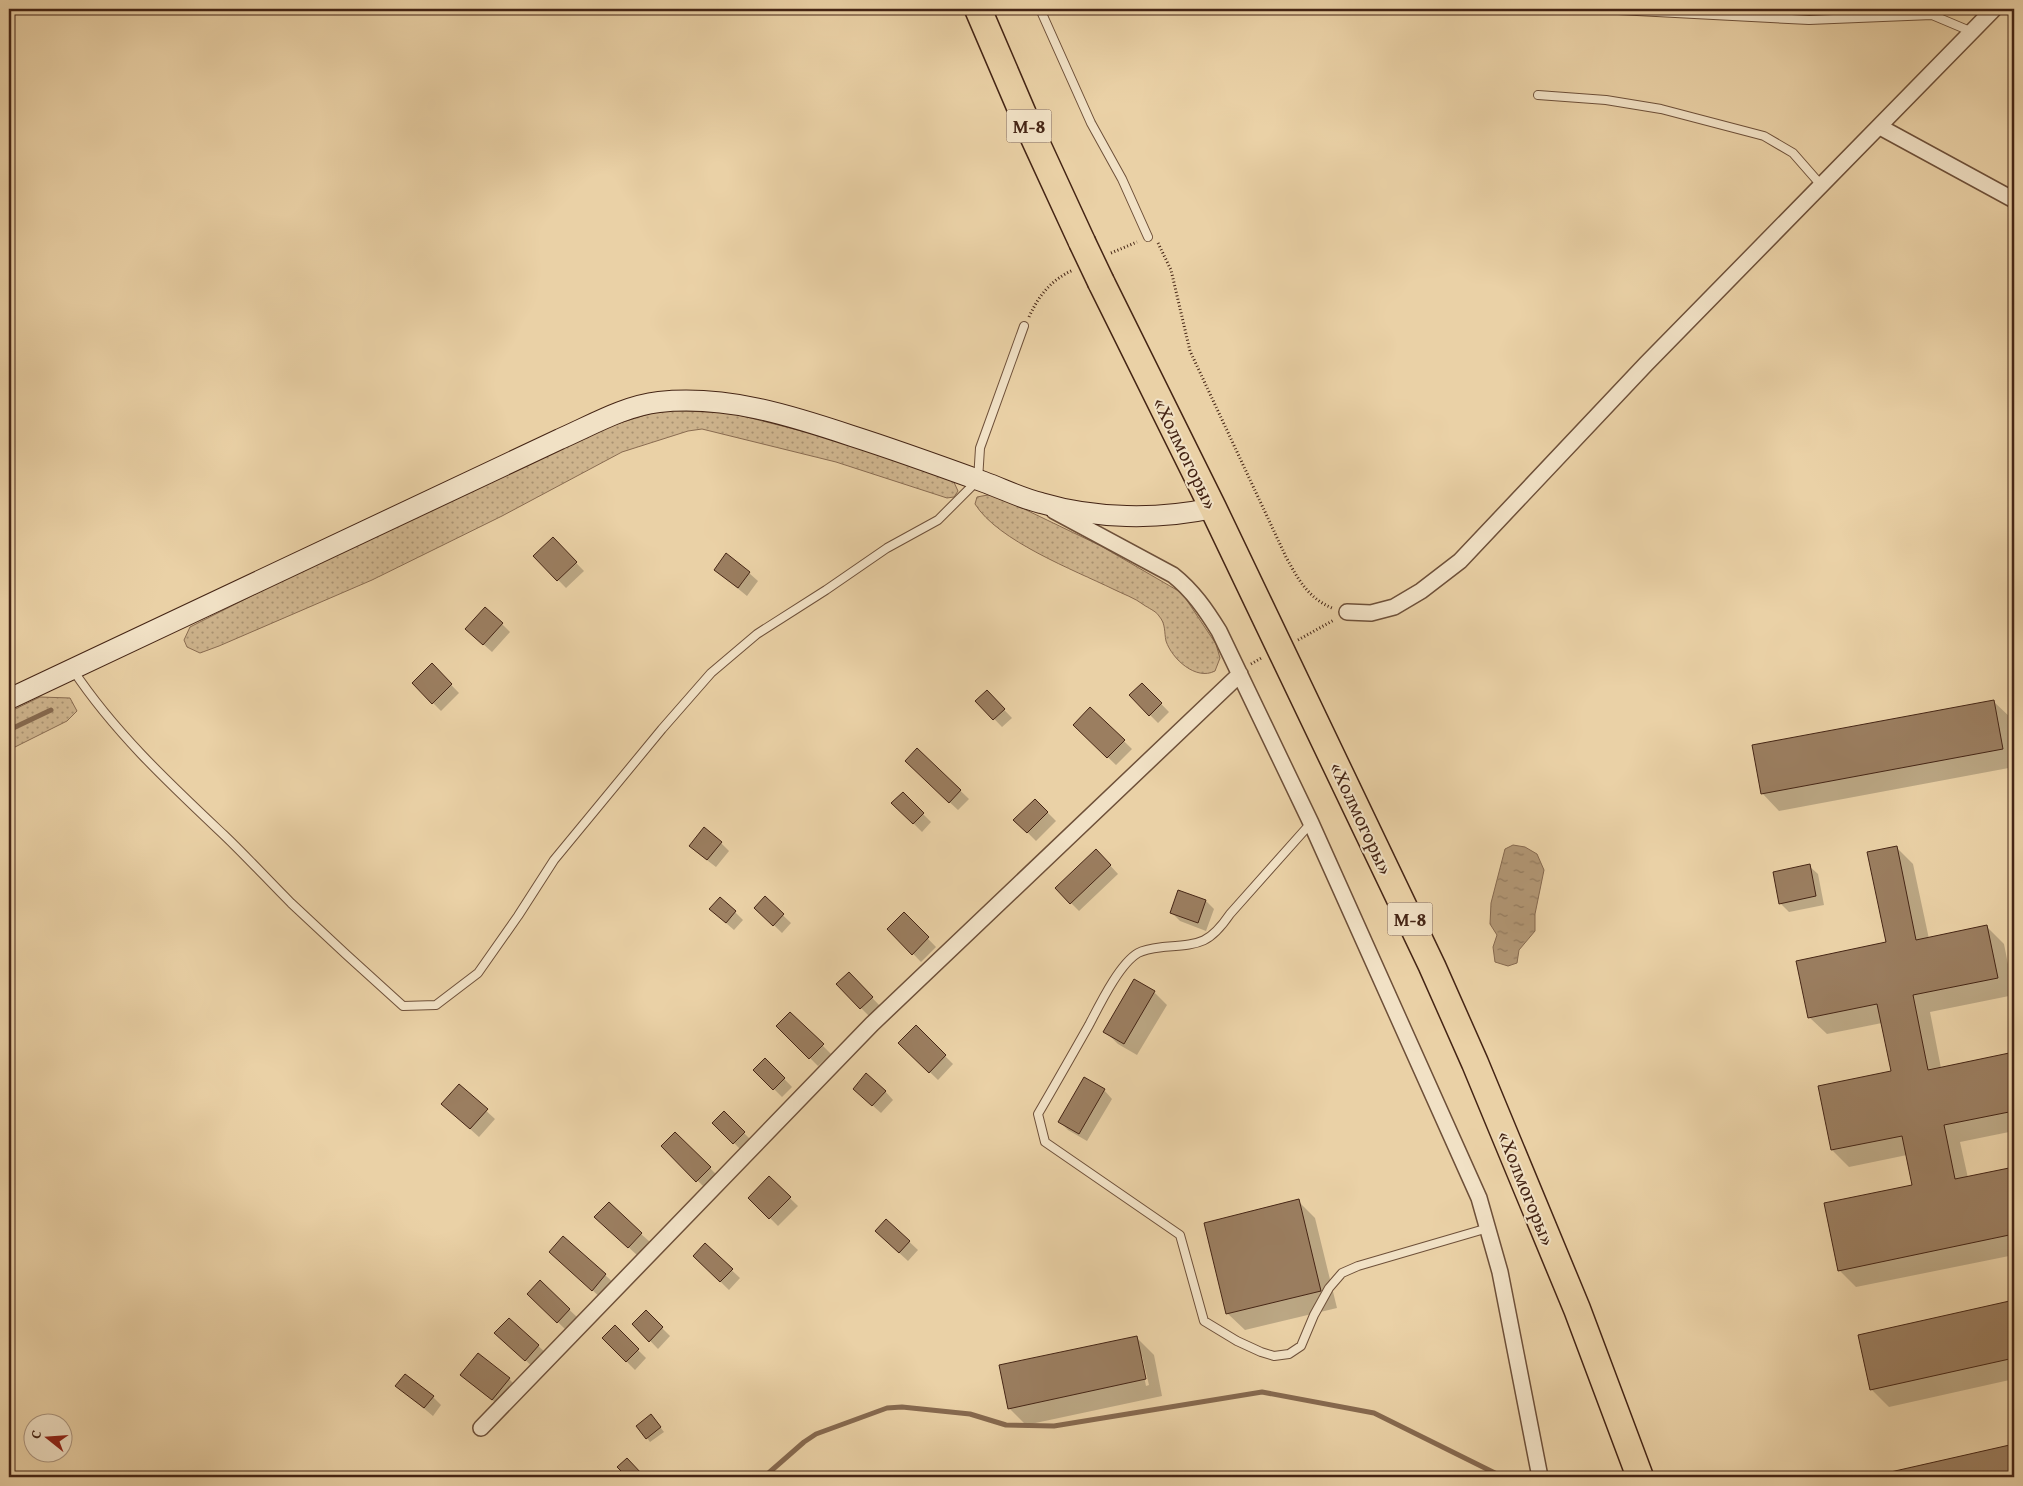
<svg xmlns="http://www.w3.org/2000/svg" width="2023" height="1486" viewBox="0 0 2023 1486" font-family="'Gentium Book Plus',serif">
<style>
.grass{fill:url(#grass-dots);stroke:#8a6c51}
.water{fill:url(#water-ripples);stroke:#86694f}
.shadow{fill:#0003;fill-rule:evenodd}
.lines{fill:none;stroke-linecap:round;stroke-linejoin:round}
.stream{stroke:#86694f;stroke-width:5}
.building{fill:#9b7e60;stroke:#452515}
.lane-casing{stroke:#6e5039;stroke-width:10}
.street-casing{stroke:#6e5039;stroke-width:18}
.secondary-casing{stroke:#452515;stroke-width:22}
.highway-casing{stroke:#452515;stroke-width:29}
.path{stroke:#452515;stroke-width:3;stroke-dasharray:1 2.5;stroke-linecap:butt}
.lane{stroke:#f1e1c5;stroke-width:8}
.street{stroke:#f1e1c5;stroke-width:15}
.secondary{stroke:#f1e1c5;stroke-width:20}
.highway{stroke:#ead1a6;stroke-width:26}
.highway-bridge-casing{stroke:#452515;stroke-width:29;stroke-linecap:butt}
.highway-bridge{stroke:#ead1a6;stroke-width:26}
.labels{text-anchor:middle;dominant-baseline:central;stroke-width:4;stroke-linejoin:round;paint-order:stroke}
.shield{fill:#f1e1c5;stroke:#795d4a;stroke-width:1}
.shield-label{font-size:19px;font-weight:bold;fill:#452515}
.street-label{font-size:20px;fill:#452515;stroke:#f1e1c5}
</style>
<defs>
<pattern id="grass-dots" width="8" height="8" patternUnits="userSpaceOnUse" patternTransform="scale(1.25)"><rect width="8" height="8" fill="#ceb48d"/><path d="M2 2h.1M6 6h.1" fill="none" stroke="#a99272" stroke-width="1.8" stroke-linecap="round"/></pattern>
<pattern id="water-ripples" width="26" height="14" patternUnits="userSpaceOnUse" patternTransform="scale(1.25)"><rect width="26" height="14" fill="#b29775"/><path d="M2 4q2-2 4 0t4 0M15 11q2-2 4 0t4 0" fill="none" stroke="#937b5f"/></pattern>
</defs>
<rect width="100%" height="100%" fill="#ead1a6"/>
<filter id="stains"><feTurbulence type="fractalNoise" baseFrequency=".004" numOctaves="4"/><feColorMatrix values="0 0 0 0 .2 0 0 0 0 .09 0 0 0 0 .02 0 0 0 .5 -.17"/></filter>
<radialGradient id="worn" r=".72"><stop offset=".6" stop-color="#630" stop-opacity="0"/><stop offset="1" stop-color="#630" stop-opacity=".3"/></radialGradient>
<path class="grass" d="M661 410 731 413 841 441 952 478 958 491 954 497 947 498 836 462 702 429 688 431 622 452 502 516 372 580 219 646 200 653 187 647 184 640 190 627 331 556 529 465 598 430Z
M993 494 1101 546 1182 593 1216 644 1220 658 1215 671C1196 681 1172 659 1166 641 1164 632 1166 624 1159 616 1156 611 1148 608 1144 605 1135 598 1123 594 1113 589 1074 570 998 541 975 504L977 497Z
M40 697 70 698 77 711 67 721 9 750V712Z"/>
<path class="water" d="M1513 845 1525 847 1537 854 1544 870 1535 914V931L1519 950 1517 963 1508 966 1495 962 1493 947 1497 935 1490 924 1491 903 1505 849Z"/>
<path class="shadow" d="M553 539 584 571 566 588 535 556Z
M715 570 749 573 758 581 747 596Z
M502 624 510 632 492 652 475 637Z
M432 665 459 693 441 711 413 683Z
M1142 684 1169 712 1158 723 1131 696Z
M987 692 1012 718 1002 727 977 701Z
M1993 701 2011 718 2014 739V767L1779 811 1762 793Z
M1090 708 1132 749 1116 765 1074 725Z
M917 749 969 799 958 810 914 769Z
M903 794 931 822 922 832 893 803Z
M1035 800 1056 821 1036 841 1015 820Z
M721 843 729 851 716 867 699 854Z
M1896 847 1913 864 1929 939 1987 927 2004 944 2014 995 1930 1012 1941 1068 2014 1053V1131L1960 1142 1968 1178 2014 1169V1255L1856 1287 1839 1270 1913 1186 1907 1155 1849 1167 1832 1150 1893 1072 1882 1023 1827 1034 1809 1017 1887 943Z
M1096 850 1118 874 1079 911 1056 888Z
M1809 866 1818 874 1824 905 1789 912 1781 904 1774 873Z
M1179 892 1206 901 1214 909 1206 931 1180 921 1172 913Z
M765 898 791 923 782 933 756 908Z
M735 912 743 920 734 930 719 917Z
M904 914 936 947 921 962 889 929Z
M857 982 880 1006 869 1016 861 1008Z
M1154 992 1167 1005 1137 1055 1118 1044 1105 1031Z
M790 1013 831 1054 818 1066 778 1026Z
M916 1027 953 1064 938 1080 900 1043Z
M765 1059 792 1087 782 1097 755 1070Z
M459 1086 495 1119 479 1137 451 1112Z
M1104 1090 1112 1099 1087 1141 1068 1130 1060 1122Z
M885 1091 893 1100 881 1113 863 1097Z
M724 1113 752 1141 742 1151 714 1123Z
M675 1134 718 1176 706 1189 663 1146Z
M769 1178 798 1206 778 1226 750 1198Z
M1298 1201 1315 1218 1337 1308 1245 1330 1227 1313Z
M886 1220 918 1250 908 1261 884 1239Z
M604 1225 641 1234 650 1242 637 1255Z
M563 1238 614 1283 601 1298 559 1260Z
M705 1245 740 1278 729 1290 694 1256Z
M540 1282 578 1318 566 1330 529 1294Z
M2014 1301V1379L1889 1407 1872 1390 1860 1335Z
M646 1312 670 1336 658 1349 634 1324Z
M509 1319 547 1354 534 1368 504 1341Z
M615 1327 646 1358 635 1370 603 1338Z
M1137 1338 1154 1355 1162 1396 1026 1425 1009 1408ZM1140 1356H1142L1149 1385 1146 1386Z
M509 1379 517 1387 501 1407 470 1383Z
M397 1386 433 1397 441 1405 433 1416Z
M654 1419 664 1432 650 1442 647 1438Z
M2014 1445V1477H1888L1887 1474Z"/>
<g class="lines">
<path class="stream" d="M9 730 51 710
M764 1477 804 1442 816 1434 887 1408 902 1407 970 1414 1006 1425 1054 1426 1262 1392 1374 1413 1503 1477"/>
</g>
<path class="building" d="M553 537 577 562 557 581 533 556Z
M726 553 750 572 738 588 714 570Z
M485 607 503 623 483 645 465 629Z
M432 663 452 684 432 704 412 683Z
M1142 683 1162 703 1149 716 1129 695Z
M987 690 1005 709 993 720 975 701Z
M1994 700 2003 749 1761 794 1752 745Z
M1090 707 1125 740 1107 758 1073 725Z
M917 748 961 790 949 803 905 761Z
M903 792 924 813 913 824 891 803Z
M1035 799 1048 812 1027 833 1013 820Z
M704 827 722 842 707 860 689 846Z
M1897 846 1916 940 1987 925 1998 978 1913 995 1928 1070 2014 1052V1111L1944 1125 1955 1179 2014 1167V1234L1838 1271 1824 1203 1912 1185 1902 1136 1831 1150 1818 1086 1891 1071 1877 1004 1808 1018 1796 961 1886 942 1867 852Z
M1096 849 1111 865 1070 904 1055 888Z
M1810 864 1816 896 1779 904 1773 872Z
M1178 890 1206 900 1198 923 1170 913Z
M765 896 784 914 773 926 754 908Z
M720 897 736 911 726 923 709 909Z
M904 912 929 937 912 955 887 929Z
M849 972 873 997 860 1009 836 984Z
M1134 979 1155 991 1124 1044 1103 1032Z
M790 1012 824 1044 809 1059 776 1026Z
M916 1025 946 1055 929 1073 898 1043Z
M765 1058 785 1078 773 1090 753 1070Z
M866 1073 886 1091 872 1106 853 1089Z
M1084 1077 1105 1089 1079 1134 1058 1122Z
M459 1084 488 1109 470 1129 441 1104Z
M724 1111 745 1132 733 1144 712 1123Z
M675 1132 711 1167 696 1182 661 1146Z
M769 1176 791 1197 769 1219 748 1198Z
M1299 1199 1321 1291 1226 1314 1204 1223Z
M609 1202 642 1233 628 1248 594 1217Z
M886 1219 910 1241 899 1253 875 1231Z
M563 1236 606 1274 592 1291 549 1252Z
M705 1243 733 1269 720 1282 693 1256Z
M540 1280 570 1309 557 1323 527 1294Z
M2014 1300V1358L1870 1390 1858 1335Z
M646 1310 663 1327 649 1342 632 1324Z
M509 1318 539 1345 525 1361 494 1333Z
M615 1325 639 1349 626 1362 602 1338Z
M1137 1336 1146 1379 1008 1409 999 1365Z
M478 1353 510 1378 492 1400 460 1375Z
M405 1374 434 1396 424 1408 395 1386Z
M651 1414 661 1427 646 1439 636 1426Z
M2014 1444V1477H1887L1886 1473Z
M627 1458 642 1474 638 1477H627L617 1467Z"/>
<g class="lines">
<g class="lane-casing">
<path id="lane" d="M1040 9 1091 123 1122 179 1148 237
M1599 9 1809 20 1932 15 1970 31
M1538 95 1606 100 1661 109 1764 136 1793 153 1821 185
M73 670C115 733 170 784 224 835 247 857 269 881 291 903 328 938 365 972 403 1006L436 1005 478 973 518 916 554 860 662 729 711 673 757 634 826 590 887 548 938 520 978 480 980 448 1024 326
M1311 823 1230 914C1209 945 1199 944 1163 947 1155 948 1145 949 1138 953 1119 964 1099 1006 1089 1025 1072 1055 1055 1085 1038 1114L1045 1142 1180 1235 1204 1321 1237 1341 1261 1352 1274 1356 1289 1354 1301 1346 1314 1315 1329 1288 1342 1273 1358 1266 1488 1228"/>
</g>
<g class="street-casing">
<path id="street" d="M1880 127 2014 200
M1054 511 1173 575C1193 591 1206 610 1219 631L1311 823 1479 1198 1500 1272 1540 1477
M1347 612 1371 613 1394 607 1421 591 1460 561 1646 364 1994 9
M481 1428 872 1024 1240 674"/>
</g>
<g class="secondary-casing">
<path id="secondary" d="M9 699 560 439C592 425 624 406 659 402 726 395 789 415 852 436 896 450 940 466 984 482 1003 489 1021 498 1041 503 1095 519 1158 520 1213 508"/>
</g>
<g class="highway-casing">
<path id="highway" d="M978 9 1023 114 1082 242
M1101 282 1213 508 1432 966 1475 1063 1577 1309 1640 1477"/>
</g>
<path class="path" d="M1158 243 1171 270 1190 351 1286 557C1298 579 1308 598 1332 608
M1111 253 1137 242
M1029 317C1039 295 1051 280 1073 270
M1298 640 1334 620
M1251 664 1263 657"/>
<use href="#lane" class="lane"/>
<use href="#street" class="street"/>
<use href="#secondary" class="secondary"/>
<use href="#highway" class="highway"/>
<g class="highway-bridge-casing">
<path id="highway-bridge" d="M1082 242 1101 282"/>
</g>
<use href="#highway-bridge" class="highway-bridge"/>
</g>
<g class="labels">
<g class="shield">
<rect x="1006.5" y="109.5" width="45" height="33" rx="4"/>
<rect x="1387.5" y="902.5" width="45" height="33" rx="4"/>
</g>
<g class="shield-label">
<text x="1029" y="126">М-8</text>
<text x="1410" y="919">М-8</text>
</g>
<g class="street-label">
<text transform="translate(1186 453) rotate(64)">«Холмогоры»</text>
<text transform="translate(1362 818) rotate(65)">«Холмогоры»</text>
<text transform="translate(1527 1188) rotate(68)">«Холмогоры»</text>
</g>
</g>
<rect width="2023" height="1486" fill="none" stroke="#ead1a6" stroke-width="30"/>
<rect x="10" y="10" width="2003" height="1466" fill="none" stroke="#452515" stroke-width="2.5"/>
<rect x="15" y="15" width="1993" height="1456" fill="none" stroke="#452515"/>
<g transform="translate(48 1438) rotate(287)"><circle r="24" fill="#f1e1c5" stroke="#ac967f"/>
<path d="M0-4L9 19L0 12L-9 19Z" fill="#8f2418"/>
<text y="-8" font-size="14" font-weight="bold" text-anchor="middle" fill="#452515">С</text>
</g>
<rect width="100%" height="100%" filter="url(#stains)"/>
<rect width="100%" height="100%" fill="url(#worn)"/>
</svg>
